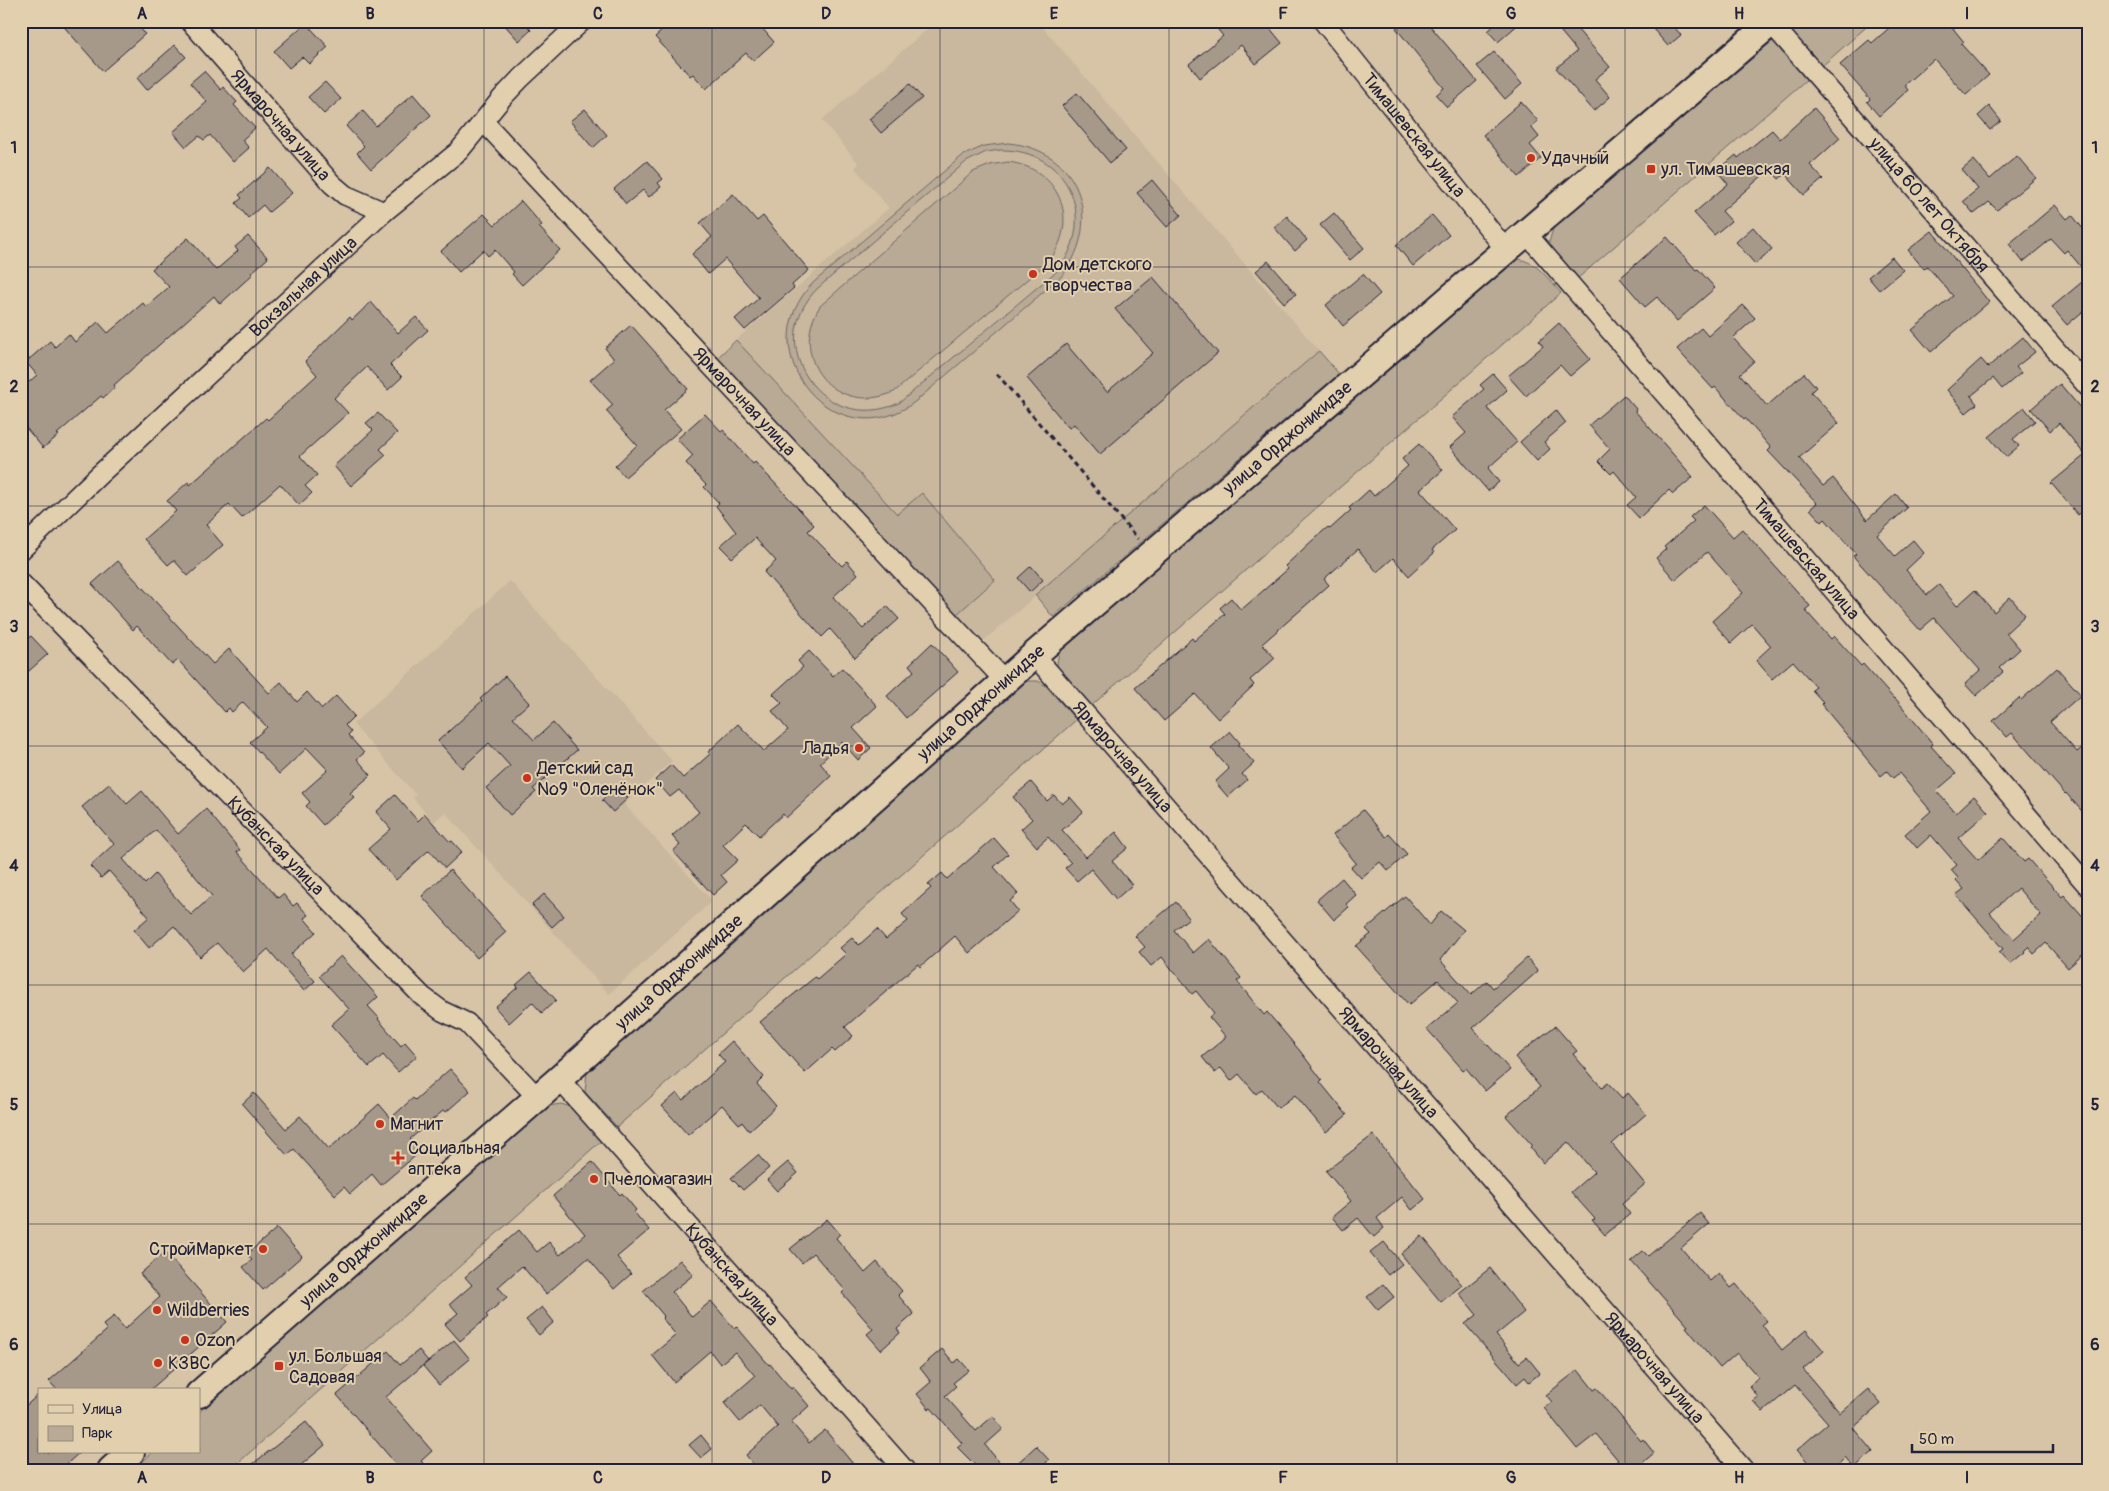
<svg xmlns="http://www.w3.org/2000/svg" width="2109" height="1491" viewBox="0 0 2109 1491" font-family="Pangolin,sans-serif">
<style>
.built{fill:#c9b79e}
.green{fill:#b8aa94;stroke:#6d6668;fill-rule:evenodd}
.building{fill:#a7998a;stroke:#22223b;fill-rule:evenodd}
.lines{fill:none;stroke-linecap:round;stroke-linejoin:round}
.street-casing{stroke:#22223b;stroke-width:22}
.secondary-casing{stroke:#22223b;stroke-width:30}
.path{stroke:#22223b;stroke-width:3;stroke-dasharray:5 4;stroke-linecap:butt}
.street{stroke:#e2cfad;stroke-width:19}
.secondary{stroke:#e2cfad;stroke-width:26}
.grid{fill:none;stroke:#22223b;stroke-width:1;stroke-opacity:0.55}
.poi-dot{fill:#c8321e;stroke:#e2cfad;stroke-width:2}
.labels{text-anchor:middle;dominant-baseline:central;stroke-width:4;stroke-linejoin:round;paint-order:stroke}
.street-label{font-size:18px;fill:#22223b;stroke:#e2cfad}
.poi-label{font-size:18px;fill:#22223b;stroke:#e2cfad;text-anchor:start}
.neatline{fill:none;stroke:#22223b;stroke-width:2}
.grid-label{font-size:16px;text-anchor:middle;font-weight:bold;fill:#22223b}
</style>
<rect width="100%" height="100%" fill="#d7c4a6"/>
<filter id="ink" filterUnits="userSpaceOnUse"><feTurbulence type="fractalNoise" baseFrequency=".02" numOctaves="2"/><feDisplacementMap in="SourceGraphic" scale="10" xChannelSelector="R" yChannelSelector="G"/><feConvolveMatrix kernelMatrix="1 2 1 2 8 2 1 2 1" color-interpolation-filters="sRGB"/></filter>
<g filter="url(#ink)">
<path class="built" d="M937 21H1037L1319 351 981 643 956 615 995 580 922 493 897 514 736 340 889 208 855 168 859 164 822 120Z
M510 581 672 761 624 804 712 901 609 994 445 812 434 822 413 798 416 795 353 724Z"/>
<path class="green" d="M1795 21H1873L1822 66 1794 35 1792 30Z
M1767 41 1776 42 1807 79 1577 279 1551 249 1549 242 1555 222Z
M1008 143C1079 149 1104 220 1063 275L916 401C838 462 743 353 814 282L962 156 984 146ZM1001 150C1067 149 1099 218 1058 270L899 403C824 437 759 344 819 287L966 162 986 152Z
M1008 162C1059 168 1081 220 1049 261L894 392C836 417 787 359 820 306L973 172 990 165Z
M1516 259C1536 260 1548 279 1561 293L1090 707 1058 670 1057 663 1059 652 1505 264Z
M736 340 897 514 922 493 995 580 956 615 716 359Z
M1319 351 1339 374 1053 617 1035 595Z
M1024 681H1038L1046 686 1076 720 617 1127 585 1092 587 1071Z
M561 1104 571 1107 601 1141 230 1470H133L153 1452H199V1412L547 1106Z"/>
<path class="building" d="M59 21H134L145 34 103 71Z
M501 21H523L531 30 519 41Z
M673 21H756L774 42 753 61 746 53 706 89 693 74 690 76 655 37Z
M1211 21H1264L1282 43 1256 64 1241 45 1200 78 1189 64 1223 36Z
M1404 21H1426L1477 81 1447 107 1436 95 1444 88 1396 28Z
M1499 21H1522L1498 42 1488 31Z
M1561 21H1570L1610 67 1595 79 1610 97 1594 111 1556 68 1577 51 1556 26Z
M1646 21H1669L1681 35 1668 46Z
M1897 21H1947L1964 42 1961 44 1989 75 1966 95 1934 59 1904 85 1908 90 1879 116 1867 102 1870 99 1840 65 1869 40 1872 43Z
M306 23 328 47 309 64 302 57 289 68 274 51Z
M175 45 186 57 147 90 137 78Z
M1494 52 1522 84 1505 99 1477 66Z
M204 71 221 90 223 87 237 102 234 105 255 128 242 140 249 148 233 162 210 135 204 140 199 136 186 147 173 132 207 102 190 83Z
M325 82 341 99 324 114 308 97Z
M910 84 922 98 881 133 869 119Z
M1077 93 1126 150 1110 163 1062 106Z
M413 94 431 115 371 169 357 153 364 146 346 126 363 111 376 126Z
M1521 102 1538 121 1531 127 1539 137 1530 145 1541 158 1519 177 1483 135Z
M1989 106 2001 121 1990 130 1978 116Z
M1814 108 1840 138 1810 165 1823 179 1804 195 1785 174 1779 179 1770 169 1722 211 1731 221 1714 235 1694 213 1728 184 1717 171 1736 155 1738 158 1772 130 1780 139Z
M585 109 607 135 593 148 570 121Z
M2017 156 2036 178 1997 210 1989 202 1974 214 1963 201 1978 189 1962 170 1974 160 1990 179Z
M647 161 663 179 658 183 661 187 649 197 643 190 626 204 614 189Z
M270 168 292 193 269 212 263 205 248 218 236 203 242 198 239 195Z
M1152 180 1181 215 1167 227 1137 193Z
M733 194 757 221 763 216 809 270 792 285 794 288 745 330 735 319 759 298 725 259 708 274 692 254 712 237 700 223Z
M521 201 542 225 539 227 560 250 522 285 512 274 514 272 495 250 488 256 483 250 459 272 441 251 484 214 495 225Z
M2055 205 2067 219 2072 215 2088 235V275L2067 250 2064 253 2051 239 2023 262 2009 244Z
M1334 213 1364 248 1350 260 1320 225Z
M1432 215 1449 235 1413 266 1396 245Z
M1287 216 1307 240 1295 251 1274 227Z
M1753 227 1772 249 1755 264 1736 242Z
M1932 231 1989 302 1931 352 1912 330 1953 296 1927 266 1924 269 1908 250Z
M248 236 268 258 251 273 253 274 220 304 214 296 114 385 115 387 103 398 101 396 57 434 59 435 43 448 21 422V389L37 375 26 362 50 341 55 347 69 334 75 342 98 322 108 333 143 303 146 307 169 287 152 269 188 238 216 270 238 251 235 247Z
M1667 237 1696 270 1698 269 1715 288 1677 321 1657 297 1645 307 1620 278Z
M1892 257 1903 270 1879 290 1868 277Z
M1268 261 1296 294 1284 303 1256 271Z
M1363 274 1380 294 1343 326 1326 305Z
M1153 277 1218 353 1100 454 1074 424 1069 428 1027 378 1066 344 1107 392 1153 353 1115 309Z
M2088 277V307L2067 325 2052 307Z
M371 302 398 333 416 317 428 330 390 365 402 377 388 390 367 367 334 398 348 413 300 456 317 475 305 486 312 493 299 505 280 484 242 518 229 504 206 525 223 545 188 576 174 560 168 565 144 539 176 511 167 501 188 482 190 485 266 418 268 420 317 375 305 361 350 317 352 320Z
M1743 305 1755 318 1733 338 1754 361 1740 374 1767 406 1804 373 1816 387 1811 392 1839 423 1799 458 1823 486 1833 478 1867 520 1896 494 1907 508 1877 535 1895 556 1913 540 1924 553 1906 570 1927 595 1939 585 1957 606 1975 590 1994 612 2010 597 2025 615 2006 633 2020 649 1999 668 2003 672 1976 696 1965 684 1980 670 1934 618 1920 630 1853 556 1856 554 1825 519 1822 522 1810 509 1817 503 1768 451 1771 448 1745 418 1744 419 1715 387 1713 389 1677 349 1701 328 1708 336Z
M1559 323 1590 359 1570 376 1560 365 1526 396 1508 376 1543 346 1539 341Z
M631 325 688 389 664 410 681 429 625 477 615 466 637 445 606 411 613 405 590 380 614 359 605 348Z
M2023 337 2035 352 2016 367 2021 373 2002 389 1993 378 1971 396 1977 404 1966 413 1947 390 1981 359 1988 367Z
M1493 374 1507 390 1487 408 1517 442 1488 468 1499 482 1488 491 1450 447 1466 433 1452 417 1484 389 1480 385Z
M2060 384 2088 417V507L2078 515 2051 483 2085 455 2059 423 2050 431 2031 409Z
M1624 395 1636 409 1635 411 1693 477 1673 494 1669 490 1639 518 1627 505 1636 497 1614 471 1611 474 1598 461 1610 449 1589 425Z
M2024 407 2035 421 2013 439 2019 446 2006 457 1989 437Z
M1556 410 1566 423 1544 442 1550 449 1537 461 1520 442Z
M378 413 397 433 380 449 386 455 351 486 334 466 373 430 366 423Z
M705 414 721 431 723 430 753 464 755 462 814 525 808 531 819 543 842 566 847 561 858 574 833 597 863 629 887 606 899 619 855 658 830 629 822 637 764 572 776 561 755 538 732 558 720 546 736 532 716 506 719 503 704 487 706 485 686 463 693 456 677 439Z
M1419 444 1443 470 1420 490 1455 530 1432 550 1434 553 1409 576 1393 558 1377 572 1358 549 1324 579 1329 585 1262 644 1275 658 1250 680 1254 685 1218 719 1195 694 1164 721 1135 688 1192 638 1194 641 1225 614 1220 608 1231 598 1241 610 1288 569 1285 566 1315 538 1328 527 1330 529 1351 510 1349 508 1369 490 1374 496 1408 466 1402 459Z
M1704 505 1733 537 1742 529 1810 606 1805 610 1831 639 1834 636 1861 666 1863 664 1894 699 1895 698 1933 744 1931 746 1956 774 1936 791 1956 813 1974 796 1988 812 1958 838 1978 860 2003 838 2024 862 2028 859 2062 897 2064 895 2088 922V950L2068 968 2046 943 2034 954 2028 947 2024 951 2025 952 2010 964 1999 952 2003 949 1956 895 1964 889 1956 880 1958 878 1951 870 1957 865 1931 835 1917 848 1905 834 1931 811 1899 773 1893 778 1887 771 1881 776 1821 704 1823 702 1812 690 1816 687 1793 661 1772 679 1756 660 1771 646 1752 624 1731 643 1712 621 1743 593 1707 552 1675 580 1656 558 1666 549 1664 547 1694 521 1690 517ZM2018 888 2041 915 2014 939 1990 913Z
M118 561 213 664 229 649 269 693 281 682 297 702 307 692 322 709 336 696 354 716 345 725 351 732 348 735 364 753 357 759 371 775 350 793 354 797 323 825 306 806 310 802 302 793 328 770 307 748 279 774 250 742 267 727 243 702 232 712 229 708 225 712 178 660 172 665 137 626 133 630 92 584Z
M1031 566 1043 580 1030 592 1018 578Z
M31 636 48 654 21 678V644Z
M932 643 958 672 906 718 887 696 914 671 909 665Z
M809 651 833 676 842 668 877 706 853 728 871 748 858 760 842 742 820 763 831 776 786 818 783 814 759 836 746 823 723 845 738 860 721 875 727 882 713 895 673 851 680 845 672 836 699 812 679 790 670 797 655 780 671 765 683 778 710 754 708 752 738 724 764 751 788 730 772 711 782 703 773 694 803 667 798 661Z
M2057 668 2081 695 2050 722 2077 752 2088 743V818L2066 793 2065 794 2012 733 2007 737 1993 721 2019 698 2021 700Z
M505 676 529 703 513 717 534 740 553 723 577 750 533 789 536 792 510 815 486 788 510 766 489 743 462 768 438 741 482 701 480 699Z
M1230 731 1240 743 1238 745 1254 763 1242 774 1247 780 1228 797 1215 782 1229 769 1211 748Z
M1031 782 1047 801 1054 795 1062 804 1070 797 1083 812 1062 830 1086 857 1116 832 1128 848 1112 861 1132 885 1116 899 1091 869 1077 881 1065 868 1071 863 1048 837 1037 847 1021 829 1032 819 1013 797Z
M109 784 127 804 142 791 178 834 206 809 240 850 237 852 278 898 283 894 293 906 297 903 308 915 304 918 316 932 291 954 315 981 304 991 268 949 243 972 217 943 200 957 174 926 149 948 134 930 149 917 109 871 101 878 90 866 114 844 82 807ZM156 830 212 896 191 915 155 874 145 884 123 859Z
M618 786 628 798 613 812 602 800Z
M395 795 418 821 425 814 450 842 452 841 462 852 445 868 429 850 396 880 368 849 391 829 376 812Z
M1363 810 1386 837 1389 834 1407 854 1388 871 1380 862 1361 878 1351 867 1356 863 1333 835Z
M994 838 1008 854 994 867 1018 894 1010 901 1018 911 969 953 955 936 920 967 918 964 845 1027 853 1036 835 1052 832 1049 805 1073 760 1022 815 977 817 979 846 954 840 948 852 938 859 945 877 929 886 939 908 921 902 914 931 888 928 885 942 873 947 879Z
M450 870 506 932 477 958 422 896Z
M1342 878 1356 895 1346 904 1349 907 1334 920 1317 900Z
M544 894 564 916 552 927 532 905Z
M1405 896 1430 925 1441 911 1464 930 1440 960 1471 995 1487 981 1493 988 1527 958 1538 971 1473 1028 1510 1070 1485 1091 1466 1068 1463 1070 1427 1029 1458 1003 1438 980 1409 1005 1356 946 1371 934 1366 929Z
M1176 902 1189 918 1174 930 1193 953 1209 939 1241 978 1237 981 1264 1015 1267 1012 1300 1051 1322 1080 1320 1082 1347 1115 1326 1132 1295 1095 1278 1108 1262 1089 1256 1094 1239 1074 1231 1081 1221 1068 1215 1073 1202 1057 1226 1037 1209 1017 1214 1013 1196 991 1192 994 1162 957 1151 966 1139 952 1145 947 1135 936Z
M341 956 378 997 368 1006 379 1018 378 1019 401 1046 405 1042 417 1056 398 1072 383 1055 369 1067 331 1025 349 1009 319 976Z
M531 972 556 1000 542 1013 532 1002 509 1023 495 1007 518 987 516 985Z
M1555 1026 1577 1051 1573 1054 1602 1088 1608 1083 1622 1098 1628 1093 1646 1114 1612 1144 1645 1184 1622 1204 1630 1214 1605 1235 1592 1220 1595 1219 1571 1192 1594 1172 1568 1142 1543 1163 1530 1147 1532 1145 1506 1116 1540 1087 1515 1057Z
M732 1041 764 1077 757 1084 776 1106 749 1131 742 1122 739 1124 722 1105 688 1135 662 1106 677 1093 683 1100 725 1062 718 1054Z
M450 1069 470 1091 446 1112 444 1110 410 1139 421 1151 381 1185 372 1174 350 1194 344 1187 335 1195 294 1149 287 1155 242 1104 254 1093 286 1129 300 1116 329 1149 379 1104 391 1118 413 1098 415 1100Z
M1373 1135 1425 1199 1412 1210 1402 1197 1377 1218 1384 1228 1374 1237 1358 1218 1343 1230 1332 1217 1351 1201 1326 1171Z
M758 1155 769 1168 743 1190 731 1178Z
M592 1162 620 1195 622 1193 636 1210 634 1212 649 1230 617 1257 631 1274 614 1289 588 1258 546 1294 522 1266 498 1287 507 1297 486 1315 488 1317 460 1341 445 1324 458 1313 450 1304 472 1285 465 1277 503 1244 519 1230 537 1252 549 1242 560 1255 585 1234 553 1196Z
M788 1162 798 1173 777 1191 767 1180Z
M1700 1213 1709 1224 1681 1248 1710 1281 1719 1273 1731 1288 1736 1284 1767 1321 1762 1325 1782 1350 1806 1330 1824 1351 1803 1369 1840 1413 1868 1389 1881 1404 1853 1428 1873 1452 1854 1468 1845 1457 1831 1470H1815L1797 1450 1828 1423 1795 1385 1763 1412 1753 1401 1758 1397 1749 1386 1759 1378 1737 1353 1720 1368 1686 1327 1688 1326 1631 1261 1643 1251 1648 1256Z
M827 1219 840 1234 836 1238 865 1273 877 1262 902 1291 898 1295 914 1314 897 1329 900 1333 881 1350 867 1334 873 1329 842 1293 845 1290 813 1253 802 1263 790 1249Z
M277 1228 302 1256 263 1290 243 1267 252 1260 247 1254Z
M1422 1236 1462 1285 1441 1302 1401 1254Z
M1384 1242 1402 1264 1388 1275 1370 1253Z
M165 1252 227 1322 150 1390H57L49 1381 107 1330 103 1325 114 1316 125 1329 160 1297 140 1274Z
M680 1260 693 1275 672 1292 692 1317 711 1301 734 1328 736 1326 769 1365 770 1364 791 1389 793 1387 809 1406 791 1422 809 1443 825 1430 858 1470H758L746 1455 778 1427 760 1405 740 1422 724 1403 755 1376 735 1352 720 1364 710 1351 674 1382 652 1355 676 1335 662 1318 664 1316 643 1291Z
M1490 1268 1524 1312 1496 1335 1519 1363 1527 1357 1540 1373 1529 1382 1525 1377 1517 1384 1465 1324 1477 1315 1459 1293Z
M1383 1284 1394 1297 1378 1310 1367 1297Z
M542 1307 554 1322 539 1335 526 1320Z
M454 1340 470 1359 439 1385 423 1366Z
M942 1349 954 1363 959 1359 969 1370 953 1383 956 1386 945 1396 976 1431 993 1416 1003 1429 985 1445 1006 1470H980L957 1447 962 1443 931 1408 929 1409 917 1394 931 1382 920 1368Z
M419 1350 428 1361 386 1397 432 1451 421 1461 423 1463 415 1470H401L337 1395 388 1351 400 1365Z
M1578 1370 1594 1390 1597 1388 1641 1441 1643 1439 1654 1453 1634 1470H1606L1618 1460 1596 1434 1577 1449 1544 1408 1552 1402 1546 1395Z
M39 1394V1452H80L60 1470H21V1410Z
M306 1422 325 1445 295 1470H245Z
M701 1435 712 1449 701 1458 689 1445Z
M1036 1446 1049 1460 1038 1470H1010Z"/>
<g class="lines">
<g class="street-casing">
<g id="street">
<path id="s1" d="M190 21 332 184 345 195 384 212"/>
<path id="s2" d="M1323 21 1506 250"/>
<path id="s3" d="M1771 23 2088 387"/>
<path id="s4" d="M484 122 1005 681"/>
<path id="s5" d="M1526 233 2088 886"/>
<path id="s6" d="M21 550 99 475 384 212 459 151 502 98 521 78 582 21"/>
<path id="s7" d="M21 583 422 996 442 1011 467 1023 538 1098"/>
<path id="s8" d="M1034 655 1744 1470"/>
<path id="s9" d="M559 1079 905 1470"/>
</g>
</g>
<g class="secondary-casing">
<g id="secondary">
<path id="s10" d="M199 1394 559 1079 1034 655 1773 21"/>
<path d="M111 1470 131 1452"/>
</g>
</g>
<path class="path" d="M997 374 1138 539"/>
<use href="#street" class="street"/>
<use href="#secondary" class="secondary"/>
</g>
</g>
<path class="grid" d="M256 21V1470M484 21V1470M712 21V1470M940 21V1470M1169 21V1470M1397 21V1470M1625 21V1470M1853 21V1470M21 267H2088M21 506H2088M21 746H2088M21 985H2088M21 1224H2088"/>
<g class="poi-dot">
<circle cx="1531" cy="158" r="5"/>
<rect x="1646" y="164" width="10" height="10" rx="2.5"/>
<circle cx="1033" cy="274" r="5"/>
<circle cx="859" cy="748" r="5"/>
<circle cx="527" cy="778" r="5"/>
<circle cx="380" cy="1124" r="5"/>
<path d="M395.5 1150.5h5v5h5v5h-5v5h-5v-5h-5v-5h5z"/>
<circle cx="594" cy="1179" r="5"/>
<circle cx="263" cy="1249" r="5"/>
<circle cx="157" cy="1310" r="5"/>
<circle cx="185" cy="1340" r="5"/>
<circle cx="158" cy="1363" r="5"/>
<rect x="274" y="1361" width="10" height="10" rx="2.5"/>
</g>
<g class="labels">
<g class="street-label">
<text stroke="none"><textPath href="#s1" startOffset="138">Ярмарочная улица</textPath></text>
<text stroke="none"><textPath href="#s2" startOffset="146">Тимашевская улица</textPath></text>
<text stroke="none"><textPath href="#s3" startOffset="241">улица 60 лет Октября</textPath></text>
<text stroke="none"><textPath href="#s6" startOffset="386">Вокзальная улица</textPath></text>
<text stroke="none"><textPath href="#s4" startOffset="382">Ярмарочная улица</textPath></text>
<text stroke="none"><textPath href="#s10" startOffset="1449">улица Орджоникидзе</textPath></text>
<text stroke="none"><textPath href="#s5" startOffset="430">Тимашевская улица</textPath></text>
<text stroke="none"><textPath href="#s10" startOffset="1044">улица Орджоникидзе</textPath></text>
<text stroke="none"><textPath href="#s8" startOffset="135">Ярмарочная улица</textPath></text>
<text stroke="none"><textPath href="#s7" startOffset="366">Кубанская улица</textPath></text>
<text stroke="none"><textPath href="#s10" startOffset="639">улица Орджоникидзе</textPath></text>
<text stroke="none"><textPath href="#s8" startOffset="540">Ярмарочная улица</textPath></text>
<text stroke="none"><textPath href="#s10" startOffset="219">улица Орджоникидзе</textPath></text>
<text stroke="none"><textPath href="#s9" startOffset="261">Кубанская улица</textPath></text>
<text stroke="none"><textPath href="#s8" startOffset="945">Ярмарочная улица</textPath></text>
</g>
<g class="poi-label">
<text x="1541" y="158">Удачный</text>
<text x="1661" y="169">ул. Тимашевская</text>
<text x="1043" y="264">Дом детского<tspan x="1043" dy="21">творчества</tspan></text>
<text x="849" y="748" text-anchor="end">Ладья</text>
<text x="537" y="768">Детский сад<tspan x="537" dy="21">№9 "Оленёнок"</tspan></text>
<text x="390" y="1124">Магнит</text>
<text x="408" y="1148">Социальная<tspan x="408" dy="21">аптека</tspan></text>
<text x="604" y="1179">Пчеломагазин</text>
<text x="253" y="1249" text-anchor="end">СтройМаркет</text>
<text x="167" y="1310">Wildberries</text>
<text x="195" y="1340">Ozon</text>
<text x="289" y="1356">ул. Большая<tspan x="289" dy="21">Садовая</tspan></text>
<text x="168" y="1363">КЗВС</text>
</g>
</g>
<rect width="2109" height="1491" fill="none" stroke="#e2cfad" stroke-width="55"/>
<rect x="38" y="1388" width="162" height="65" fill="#e2cfad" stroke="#958a7f"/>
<rect x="48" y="1405" width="25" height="8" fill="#e2cfad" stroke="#958a7f"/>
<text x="82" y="1414" font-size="15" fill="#22223b">Улица</text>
<rect x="48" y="1426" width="25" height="15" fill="#b8aa94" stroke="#958a7f"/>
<text x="82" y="1438" font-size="15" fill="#22223b">Парк</text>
<path d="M1912 1444v8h141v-8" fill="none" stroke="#22223b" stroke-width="2.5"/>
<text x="1919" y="1444" font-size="15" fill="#22223b" stroke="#e2cfad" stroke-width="4" paint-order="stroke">50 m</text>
<rect x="28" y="28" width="2054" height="1436" class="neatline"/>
<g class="grid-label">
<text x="142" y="19">A</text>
<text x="370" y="19">B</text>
<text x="598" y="19">C</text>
<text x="826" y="19">D</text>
<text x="1054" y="19">E</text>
<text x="1283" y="19">F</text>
<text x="1511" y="19">G</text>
<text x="1739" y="19">H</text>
<text x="1967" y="19">I</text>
<text x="14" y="153">1</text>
<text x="2095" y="153">1</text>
<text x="14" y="392">2</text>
<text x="2095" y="392">2</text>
<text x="14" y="632">3</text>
<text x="2095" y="632">3</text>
<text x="14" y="871">4</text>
<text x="2095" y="871">4</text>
<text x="14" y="1110">5</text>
<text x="2095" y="1110">5</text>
<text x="14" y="1350">6</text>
<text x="2095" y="1350">6</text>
<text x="142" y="1483">A</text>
<text x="370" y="1483">B</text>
<text x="598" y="1483">C</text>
<text x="826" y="1483">D</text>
<text x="1054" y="1483">E</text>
<text x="1283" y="1483">F</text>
<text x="1511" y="1483">G</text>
<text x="1739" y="1483">H</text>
<text x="1967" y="1483">I</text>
</g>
</svg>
